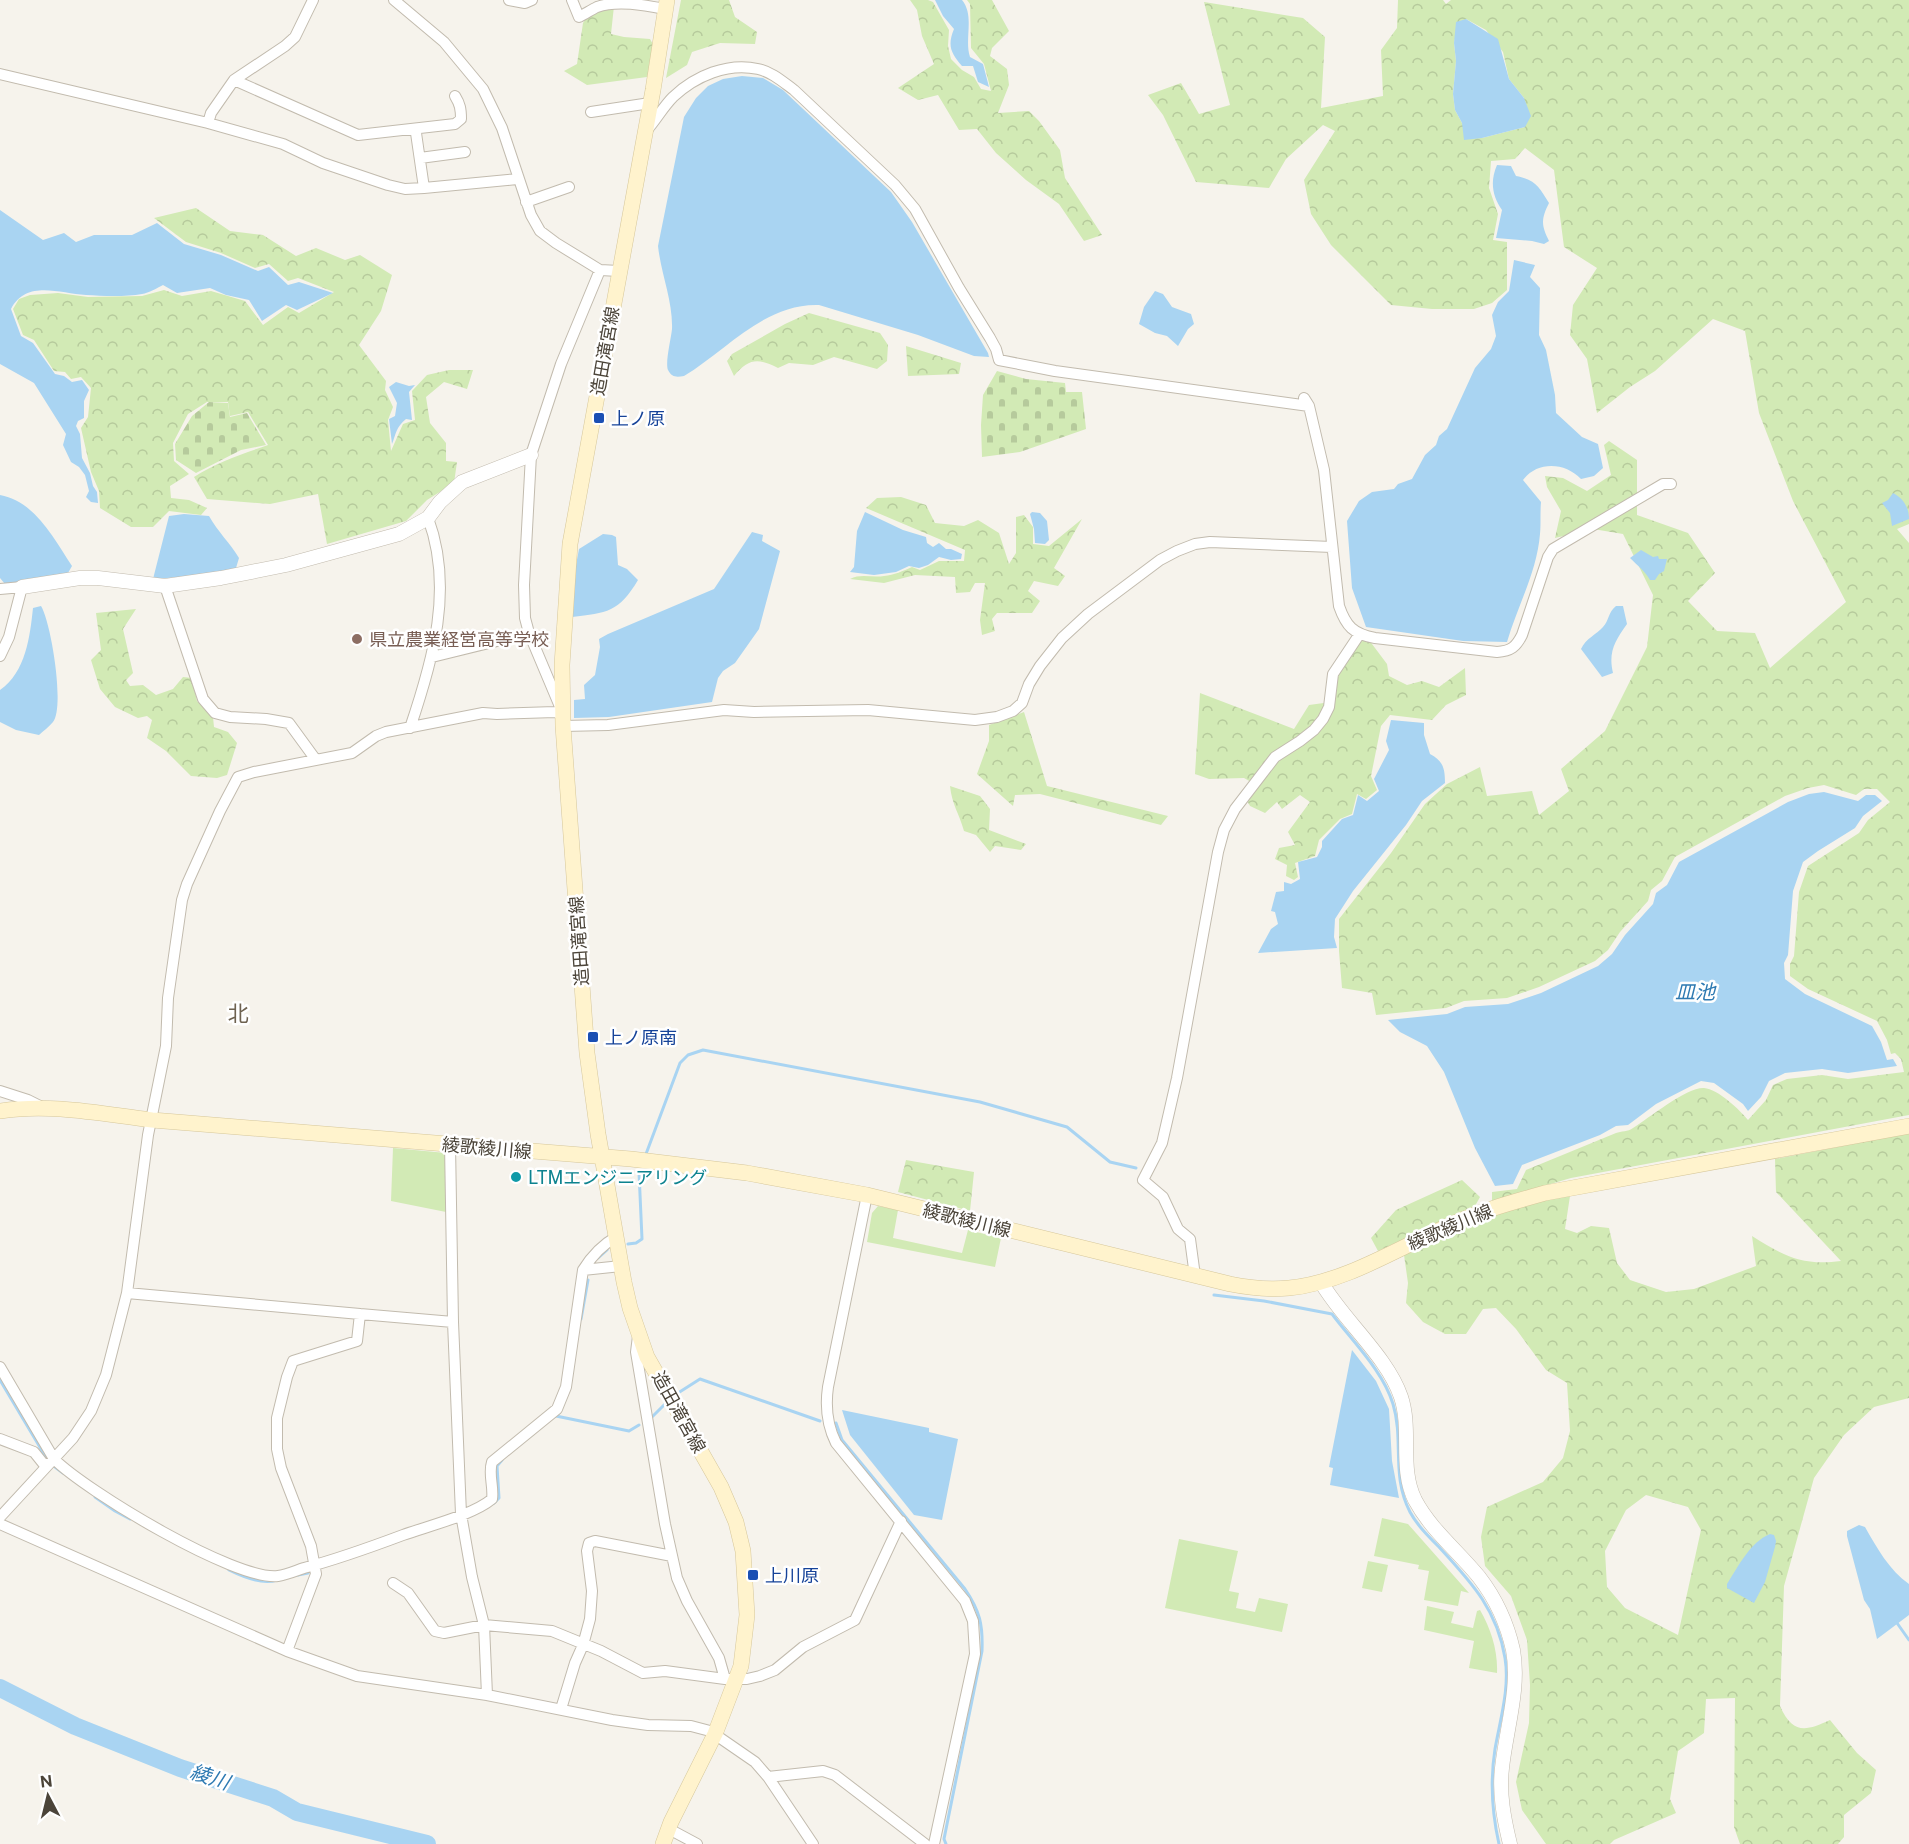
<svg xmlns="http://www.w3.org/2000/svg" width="1909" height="1844" viewBox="0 0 1909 1844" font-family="'Public Sans','Noto Sans JP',sans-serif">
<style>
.green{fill:#d2eab5}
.forest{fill:url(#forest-crowns);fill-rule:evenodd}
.cemetery{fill:url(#cemetery-stones)}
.water{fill:#a9d4f2}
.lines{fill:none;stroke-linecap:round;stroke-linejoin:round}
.stream{stroke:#a9d4f2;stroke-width:3}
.river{stroke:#a9d4f2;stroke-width:18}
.minor-casing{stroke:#c2bbae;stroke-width:12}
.tertiary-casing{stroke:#c2bbae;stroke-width:15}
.secondary-casing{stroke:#d6c79b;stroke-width:16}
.minor{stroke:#fff;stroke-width:10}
.tertiary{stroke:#fff;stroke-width:14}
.secondary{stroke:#fff3cd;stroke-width:15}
.transit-dot{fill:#1a4fb4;stroke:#fff;stroke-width:2}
.education-dot{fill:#8d6e63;stroke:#fff;stroke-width:2}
.culture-dot{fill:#0f9aa8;stroke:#fff;stroke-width:2}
.labels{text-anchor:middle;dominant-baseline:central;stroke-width:5;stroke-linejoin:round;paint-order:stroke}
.street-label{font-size:18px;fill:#4b4439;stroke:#fff}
.transit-label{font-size:18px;fill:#164399;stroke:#fff;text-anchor:start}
.education-label{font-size:18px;fill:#785e54;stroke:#fff;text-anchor:start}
.culture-label{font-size:18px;fill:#0d838f;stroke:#fff;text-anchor:start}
.water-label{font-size:20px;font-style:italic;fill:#2e7ab2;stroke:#fff}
.quarter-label{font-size:21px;fill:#6e6250;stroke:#fff}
</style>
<defs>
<pattern id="forest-crowns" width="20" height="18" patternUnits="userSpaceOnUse" patternTransform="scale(1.5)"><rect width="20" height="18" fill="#d2eab5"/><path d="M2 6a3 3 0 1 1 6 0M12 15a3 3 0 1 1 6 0" fill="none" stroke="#b6ca9c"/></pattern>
<pattern id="cemetery-stones" width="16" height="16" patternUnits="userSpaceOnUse" patternTransform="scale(1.5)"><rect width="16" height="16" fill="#d2eab5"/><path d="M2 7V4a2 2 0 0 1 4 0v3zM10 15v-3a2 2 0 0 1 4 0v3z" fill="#b6ca9c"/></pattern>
</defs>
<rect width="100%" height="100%" fill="#f6f3ec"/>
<path class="green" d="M393 1148 446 1153V1212L391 1201Z
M878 1206 898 1210 893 1238 962 1253 968 1230 1001 1238 995 1267 867 1242 872 1213Z
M1382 1518 1408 1524 1469 1593 1461 1591 1458 1606 1424 1600 1429 1571 1418 1569 1419 1565 1374 1556Z
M1179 1539 1238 1551 1229 1591 1239 1593 1236 1608 1255 1612 1259 1598 1288 1604 1282 1632 1165 1608Z
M1368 1561 1388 1565 1382 1592 1362 1588Z
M1427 1606 1454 1612 1451 1623 1473 1628 1477 1611 1480 1610C1491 1629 1498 1651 1497 1673L1469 1668 1474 1641 1424 1630Z"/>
<path class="forest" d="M681 0H729L735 17 757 32 755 44 720 43 692 52 687 65 666 78Z
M910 0H928L933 2 949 30 948 46 951 59 962 70 974 77 981 89 991 91 984 64 971 48 970 4 967 0H992L1009 31 992 48 990 56 1007 69 1009 85 998 113 1029 111 1039 121 1060 150 1065 178 1102 235 1084 241 1059 204 1026 180 996 153 977 129 959 130 938 95 918 100 898 88 934 64 922 36 917 10Z
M1398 0H1443L1446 4 1451 0H1909V524L1897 529 1909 543V1115L1571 1178 1492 1201V1192L1517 1189 1526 1170C1556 1158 1586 1145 1616 1133 1621 1131 1628 1132 1633 1128 1649 1118 1687 1087 1704 1088 1718 1089 1740 1110 1748 1120L1766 1100 1773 1085 1787 1079 1822 1075 1848 1079 1904 1072 1901 1059 1895 1053 1891 1054 1887 1040 1877 1021 1808 989 1790 976V964L1794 956 1799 892 1808 866 1859 833 1868 820 1890 802 1877 789H1864L1856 795 1824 785 1808 788 1785 796 1675 857 1662 881 1651 890 1648 901 1620 932 1608 950 1595 961 1539 987 1507 998 1464 1001 1446 1008 1376 1015 1372 993 1342 988 1339 951V919L1391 853 1425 804 1447 784 1480 767 1487 796 1532 791 1539 815 1569 791 1561 769 1605 731 1647 647 1653 595 1623 534 1593 529 1555 538 1561 511 1547 487 1545 476 1563 478 1587 491 1611 475 1604 445 1609 441 1637 460V515L1688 533 1715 573 1688 601 1717 631 1755 633 1770 668 1846 602 1793 501 1759 413 1745 331 1713 319 1655 371 1630 387 1597 413 1587 359 1570 335 1573 305 1597 268 1564 247 1554 170 1525 148 1515 159 1491 161 1489 188 1498 214 1493 240 1507 242V290L1492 303 1474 309H1432L1391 305 1331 245 1311 214 1304 180 1335 131 1323 125 1286 159 1269 188 1196 182 1163 115 1148 95 1181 83 1199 114 1230 105 1204 2 1303 18 1325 37 1321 108 1383 96 1381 50 1397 28ZM1466 19 1486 30 1503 52 1509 79 1524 98 1525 127 1482 138 1462 123 1455 110 1453 94 1456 61 1454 43 1456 34Z
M614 6 611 34 624 37 650 39 655 48 647 77 587 85 564 71 577 64 583 23 588 15Z
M196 208 230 231 263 235 296 256 316 248 345 260 360 255 392 275 381 311 359 345 386 381 385 390 393 407 388 420 391 451 403 424 415 420 412 391 427 375 449 370H473L467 389 444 382 426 397 430 423 446 443V461L457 462 454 483 427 500 406 521 327 544 318 494 270 504 207 499 194 477C217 462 242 454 268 445L248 412 230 416 228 402H207L188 414 173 443 174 461 189 474 170 486 171 498 189 500 207 508 201 515 169 511 153 527H131L100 508 99 491 91 472 81 428 88 417 91 388 81 377 71 379 65 372 54 371 34 340 23 335 13 309 19 299 30 295 58 293 88 297 142 296 164 290 182 296 211 291 245 301 263 325 288 307 299 313 334 292 298 278 288 281 269 264 255 268 221 253 186 242 154 218Z
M809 313 880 333 888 345 887 361 877 369 834 357 813 365 789 363 778 368C758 358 749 358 734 376L727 361 732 354 785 324Z
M906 346 961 363 959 374 908 376Z
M901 497 926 505 935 523 964 526 978 520 999 533 1009 564 1016 553V517L1024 515 1033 527V544L1049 546 1082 519 1054 568 1065 576 1058 586 1034 581 1028 591 1040 601 1032 613H997L992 619 995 631 982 635 980 620 985 583H975L970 592 956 593 955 577 915 575 884 583 850 579C861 573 872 578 884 576 894 575 903 571 912 567L920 570 939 561H964L965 550 866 508 877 498Z
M136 609 123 629 133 673 126 680 130 686 143 685 156 695 173 689 183 677 192 678 197 701 213 717 214 727 228 732 237 743 227 775 217 778 191 776 166 751 147 738 152 720 147 716 138 718 115 707 100 689 91 660 101 650 96 613Z
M1369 640 1387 664 1389 676 1407 685 1422 681 1439 687 1465 668 1466 695 1446 705 1432 720 1390 715 1381 726 1371 776 1377 790 1366 799 1357 794 1352 814 1340 819 1319 840 1315 856 1295 863 1298 877 1294 880 1286 876 1287 865 1275 859 1279 848 1295 845 1288 832 1310 802 1300 795 1282 809 1277 802 1265 813 1250 806 1243 794 1251 782 1244 778 1209 779 1195 774 1200 693 1294 729 1309 705 1331 702 1336 674 1357 642Z
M1024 712 1047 786 1168 816 1161 825 1040 794 1015 795 1013 806 977 774 989 741V725Z
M950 786 980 796 990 809 989 830 1026 844 1021 850 995 846 990 852 976 835 964 831C959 813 952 805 950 786Z
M1909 1133V1398L1874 1407 1844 1435 1814 1478 1784 1586 1780 1706C1793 1735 1806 1731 1830 1720L1857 1753 1876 1770 1871 1793 1844 1815V1837L1838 1844H1740L1734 1827 1735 1698 1706 1699 1704 1733 1678 1751 1670 1799 1676 1813 1614 1840 1610 1844H1546L1522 1810 1516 1782 1529 1723 1530 1685 1527 1640 1511 1596 1485 1566 1481 1537 1487 1507 1543 1482 1563 1458 1570 1431 1567 1383 1546 1370 1516 1329 1496 1308 1483 1309 1466 1334H1445L1423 1322 1406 1303 1408 1283 1404 1255 1441 1235 1511 1207 1570 1196 1565 1229 1577 1233 1591 1226 1609 1228 1617 1263 1630 1280 1666 1292 1694 1289 1756 1266 1752 1236C1784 1256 1802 1266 1841 1261L1776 1192 1775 1159ZM1646 1495 1688 1507 1701 1530 1678 1635 1625 1608 1607 1587 1605 1551 1626 1510Z
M906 1160 974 1172 970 1211 898 1192Z
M1462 1180 1480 1197 1475 1206 1378 1251 1371 1238 1396 1210Z"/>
<path class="cemetery" d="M997 371 1026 379 1065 383 1066 392H1082L1086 429 1020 452 982 457 981 425 983 395Z
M209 402 228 403 230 417 247 413 266 445 241 450 196 473 176 460 175 444 192 416Z"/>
<path class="water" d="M935 0H962C975 16 964 39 970 57L983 64 989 87 978 82 973 66H962C951 53 947 46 954 29L943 16Z
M1466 19 1498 39 1509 79 1524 98 1531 116 1525 127 1482 138 1464 140 1462 123 1455 110 1453 94 1456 61 1454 43 1456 22Z
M742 76 763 78 783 90 891 192 912 222 988 353 989 357 974 356 918 335 819 305C765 303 727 350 684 376 677 377 672 378 668 370 665 363 671 339 672 329 673 301 661 274 658 246L684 117 696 98 708 86 723 79Z
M1497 165 1511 166 1516 176C1536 180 1539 187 1549 203 1541 219 1541 225 1549 241L1544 244 1532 241 1496 238 1502 210C1492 196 1490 181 1497 165Z
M0 210 43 240 64 233 76 242 94 235H132L157 223 184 244 221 255 258 271 269 267 288 285 299 282 333 293 297 310 286 305 262 321 249 300 226 295 210 288 177 293 163 285C157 288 149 293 142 294 126 297 102 296 86 295 60 294 27 279 11 309L21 336 33 343 55 374 64 376 72 382 82 380 89 390 84 401V418L78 421 76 426 80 434 82 458 90 473 93 486 97 492 98 503 91 502 86 497 89 491 85 475 79 467 71 462 63 445 66 434 34 383 0 364Z
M1514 260 1535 265 1530 277 1540 288 1539 335 1546 350 1555 395 1556 413 1582 437 1598 444 1603 468 1594 476 1581 479C1565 462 1537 461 1523 480L1541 502C1540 513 1541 524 1540 534 1537 572 1517 607 1507 642L1463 641 1366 627 1352 588 1347 521 1359 501 1372 492 1394 489 1398 484 1412 479 1425 455 1436 445 1439 436 1447 429 1475 368 1491 349 1496 336 1492 315 1498 302 1509 291Z
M1155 291 1163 294 1172 307 1191 314 1194 324 1188 329 1178 346 1167 336 1155 333 1139 324 1144 307Z
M396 382 409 386 415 385 409 392 412 420 406 419C396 427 396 434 392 444L389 419 395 416 397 403 389 387Z
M1893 493C1903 498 1909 507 1909 519L1892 526 1890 513 1882 503 1888 500Z
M0 495C35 501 54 539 72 566L68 573 5 584 0 578Z
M865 512 903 530 926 537 927 543 933 547 939 543 946 549H951L962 554 961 559 951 560 939 557 928 565 919 568 909 566 896 572 874 575 850 572 854 567 857 531Z
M1032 512 1040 513 1047 521 1049 540 1045 544 1035 543 1034 529 1030 514Z
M184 514 209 516C218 532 230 543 239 558L236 568 195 576 153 579 169 516Z
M752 532 763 535 762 541 780 551 759 629 735 663 723 671 718 678 712 702 609 717 574 718V700L585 699 584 685 595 675 600 647 599 639 608 634 714 589Z
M603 534 612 535 616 537 618 565 627 569 638 580C619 612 607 613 572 617L575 570 579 549Z
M1641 550 1653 557 1658 556 1659 559H1667L1664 571 1659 574 1655 580H1650C1645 571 1637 565 1630 558Z
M41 606C51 622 65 707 53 722 49 727 43 731 39 735L16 730 0 722V690C26 672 30 636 33 608Z
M1616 606H1623L1627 624C1615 641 1608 652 1613 673L1602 677 1581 649C1586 638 1596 635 1603 627 1609 621 1608 612 1616 606Z
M1391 720 1424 723V735L1430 754C1443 761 1445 768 1445 783L1422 801 1406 825 1353 891 1335 919 1334 937 1337 948 1258 953 1271 929 1278 924 1275 912 1271 911 1276 892 1284 891V882L1291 884 1300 879 1298 862 1317 857 1322 847V841L1342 819 1353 815 1358 795 1367 801 1379 791 1374 779 1389 750 1386 741Z
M1824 792 1858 801 1866 795H1875L1882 801 1863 816 1855 828 1818 851 1803 862 1793 891 1788 955 1784 963 1785 979 1805 994 1872 1026 1881 1042 1887 1060 1893 1059 1897 1066 1848 1073 1822 1069 1785 1073 1769 1081 1761 1097 1748 1111 1743 1104 1714 1083 1701 1081 1656 1104 1628 1125 1616 1126 1600 1135 1522 1165 1513 1184 1495 1186 1475 1148 1444 1072 1427 1046 1400 1032 1388 1020 1447 1014 1465 1007 1508 1004 1541 993 1598 966 1612 954 1625 935 1653 904 1656 893 1667 885 1679 862 1788 802 1809 794Z
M1352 1350 1376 1381 1389 1409 1392 1461 1399 1498 1330 1485 1333 1468 1329 1467Z
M842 1410 929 1428V1432L958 1439 942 1520 914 1515 850 1435Z
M1859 1525 1865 1527C1877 1548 1889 1570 1909 1584V1615L1877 1639 1870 1609 1864 1600 1847 1536V1531Z
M1770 1534 1774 1535 1776 1541 1775 1547 1765 1582 1754 1603 1727 1588V1584C1738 1567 1750 1542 1770 1534Z"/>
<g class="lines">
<path class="stream" d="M646 1154 680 1063 688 1055 703 1050 980 1102 1067 1127 1110 1162 1136 1168
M628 1244 636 1243 642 1239 639 1172
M598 1258 607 1250
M1214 1295 1264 1301 1332 1314C1353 1342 1383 1371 1393 1404 1404 1440 1391 1476 1410 1512 1417 1525 1428 1536 1439 1547 1471 1582 1497 1609 1505 1658 1510 1688 1500 1720 1495 1749 1490 1781 1492 1813 1499 1844
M581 1319 588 1280
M0 1380 47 1459
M678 1393 700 1379 820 1421
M556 1416 629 1431 639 1425
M651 1418 665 1404
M836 1423 842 1440 965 1589C980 1611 983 1625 982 1651L944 1839 946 1844
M55 1467 63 1473
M95 1497 115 1511 130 1519
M494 1503 499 1498 497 1466 502 1460
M229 1570C243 1577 262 1585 277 1580
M298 1575 308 1573
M1897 1623 1909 1640"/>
<path class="river" d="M0 1688 75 1726 180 1768 273 1798 297 1812 427 1844"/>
<g class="minor-casing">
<path id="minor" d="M394 0 444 42 483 89 502 128 531 215 540 231 556 243 600 270 619 271
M509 0 525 3 532 0
M572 0 579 17C585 14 591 10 597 7 617 0 644 5 665 9
M0 74 208 123 283 144 323 163 388 185 405 189 424 188 517 179
M234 80 358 135 455 124 461 119C461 109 460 104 455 96
M591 112 650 103
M208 123 211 113 234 80 285 46 295 37 313 0
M647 130C656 120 663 107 673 97 695 76 728 62 758 69 772 72 783 82 794 90L895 185 915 209 959 288 990 338 996 349 999 360 1055 371 1309 406
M416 133 424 188
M420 158 465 152
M526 202 569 187
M1304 398 1309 406 1324 470 1339 606C1346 626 1353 634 1375 638L1497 652C1511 651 1516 647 1522 635L1548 557 1553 549 1663 484H1671
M165 586 203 699 215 713 230 717 266 719 289 723 316 760
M0 589 22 587 9 637 0 656
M432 657 529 633
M561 709 529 633 525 618 524 585 531 455 561 364 600 270
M563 726 608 725 724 710 754 712 868 710 975 720 997 717 1013 711 1022 703 1029 684 1040 666 1062 638 1088 614 1160 560 1177 551 1195 544 1210 542 1332 547
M410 728C433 660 454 588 428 518
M0 1091 28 1100 42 1107
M867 1195 828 1387C825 1408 827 1425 836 1443L965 1601 973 1621 975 1654 934 1844
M583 1270 621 1266
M1195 1276 1190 1239 1178 1229 1163 1197 1143 1180 1162 1143 1177 1078 1218 852 1224 830 1235 809 1275 757 1300 741 1314 730 1323 719 1329 707 1333 674 1359 635
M127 1293 360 1314
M453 1322 461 1514 472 1577 484 1625 487 1695
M638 1336 636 1352 665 1524 677 1578 687 1601 719 1658 725 1679H747L760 1676 775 1670 803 1647 855 1620 901 1521
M0 1367 54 1459C86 1491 235 1581 278 1576 286 1575 295 1571 304 1568 338 1559 371 1547 403 1535 428 1526 473 1515 492 1499 494 1487 488 1474 492 1462L557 1409 566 1387 583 1270C591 1257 602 1245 616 1237
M0 1439 34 1452 46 1467
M0 1517 73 1438 91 1411 106 1375 127 1293 148 1135 166 1046 168 998 182 900 187 884 220 811 238 777 254 772 352 753 376 736 386 732 483 713 497 714 555 712 563 715
M0 1524 287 1651 357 1676 487 1695 612 1720 648 1725 691 1726 710 1731 755 1762 768 1777 813 1844
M393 1583 408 1593 435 1631 444 1633 484 1625 552 1631 601 1651 643 1673 665 1671 725 1679
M287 1651 316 1574 311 1546 281 1468 277 1449V1418L287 1377 293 1361 357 1341 360 1314 453 1322 450 1144
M561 1709 575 1663 583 1645 590 1619 592 1591 587 1551 589 1543 595 1541 672 1556
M768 1777 823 1771 835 1775 925 1844
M669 1829 697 1844"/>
</g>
<g class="tertiary-casing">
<path id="tertiary" d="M22 587 80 578H98L165 586 221 578 286 565 399 534 428 518 440 502 462 482 531 455
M1321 1282C1343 1320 1387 1356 1401 1397 1412 1430 1399 1468 1415 1500 1431 1530 1458 1551 1479 1577 1496 1599 1507 1623 1513 1650 1520 1688 1506 1730 1502 1768 1499 1794 1504 1819 1510 1844"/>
</g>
<g class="secondary-casing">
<path id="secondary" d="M0 1111C51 1103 102 1114 152 1120L631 1159 747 1173 867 1195 1230 1284C1250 1288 1269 1290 1289 1288 1344 1283 1400 1247 1450 1225 1480 1211 1513 1202 1545 1193L1909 1126
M663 1844 671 1822 715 1734 741 1666 747 1615 743 1551 736 1522 721 1487 647 1357 630 1308 624 1282 598 1134 587 1053 563 726 562 665 570 544 653 90 667 0"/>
</g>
<use href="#minor" class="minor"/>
<use href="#tertiary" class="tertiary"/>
<use href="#secondary" class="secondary"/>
</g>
<g class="transit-dot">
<rect x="593" y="412" width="12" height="12" rx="3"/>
<rect x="587" y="1031" width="12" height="12" rx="3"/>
<rect x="747" y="1569" width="12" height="12" rx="3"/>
</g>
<circle class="education-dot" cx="357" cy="639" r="6"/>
<circle class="culture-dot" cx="516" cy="1177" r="6"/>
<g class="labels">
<g class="street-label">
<text transform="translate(605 351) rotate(-80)">造田滝宮線</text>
<text transform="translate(579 941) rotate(-94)">造田滝宮線</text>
<text transform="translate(487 1148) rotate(5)">綾歌綾川線</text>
<text transform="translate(967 1220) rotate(14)">綾歌綾川線</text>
<text transform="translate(1450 1227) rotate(-23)">綾歌綾川線</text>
<text transform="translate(679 1412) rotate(61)">造田滝宮線</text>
</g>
<g class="transit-label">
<text x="611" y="418">上ノ原</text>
<text x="605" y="1037">上ノ原南</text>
<text x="765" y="1575">上川原</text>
</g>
<g class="education-label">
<text x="369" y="639">県立農業経営高等学校</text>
</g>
<g class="culture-label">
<text x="528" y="1177">LTMエンジニアリング</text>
</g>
<g class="water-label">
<text x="1695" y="992">皿池</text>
<text transform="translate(210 1777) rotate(18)">綾川</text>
</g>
<g class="quarter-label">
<text x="238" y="1013">北</text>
</g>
</g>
<g transform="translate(48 1796) rotate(353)" stroke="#ffffff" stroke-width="4.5" paint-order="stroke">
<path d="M0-4.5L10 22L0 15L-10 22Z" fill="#4b4439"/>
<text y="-9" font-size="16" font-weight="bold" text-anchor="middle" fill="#4b4439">N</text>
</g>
</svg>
